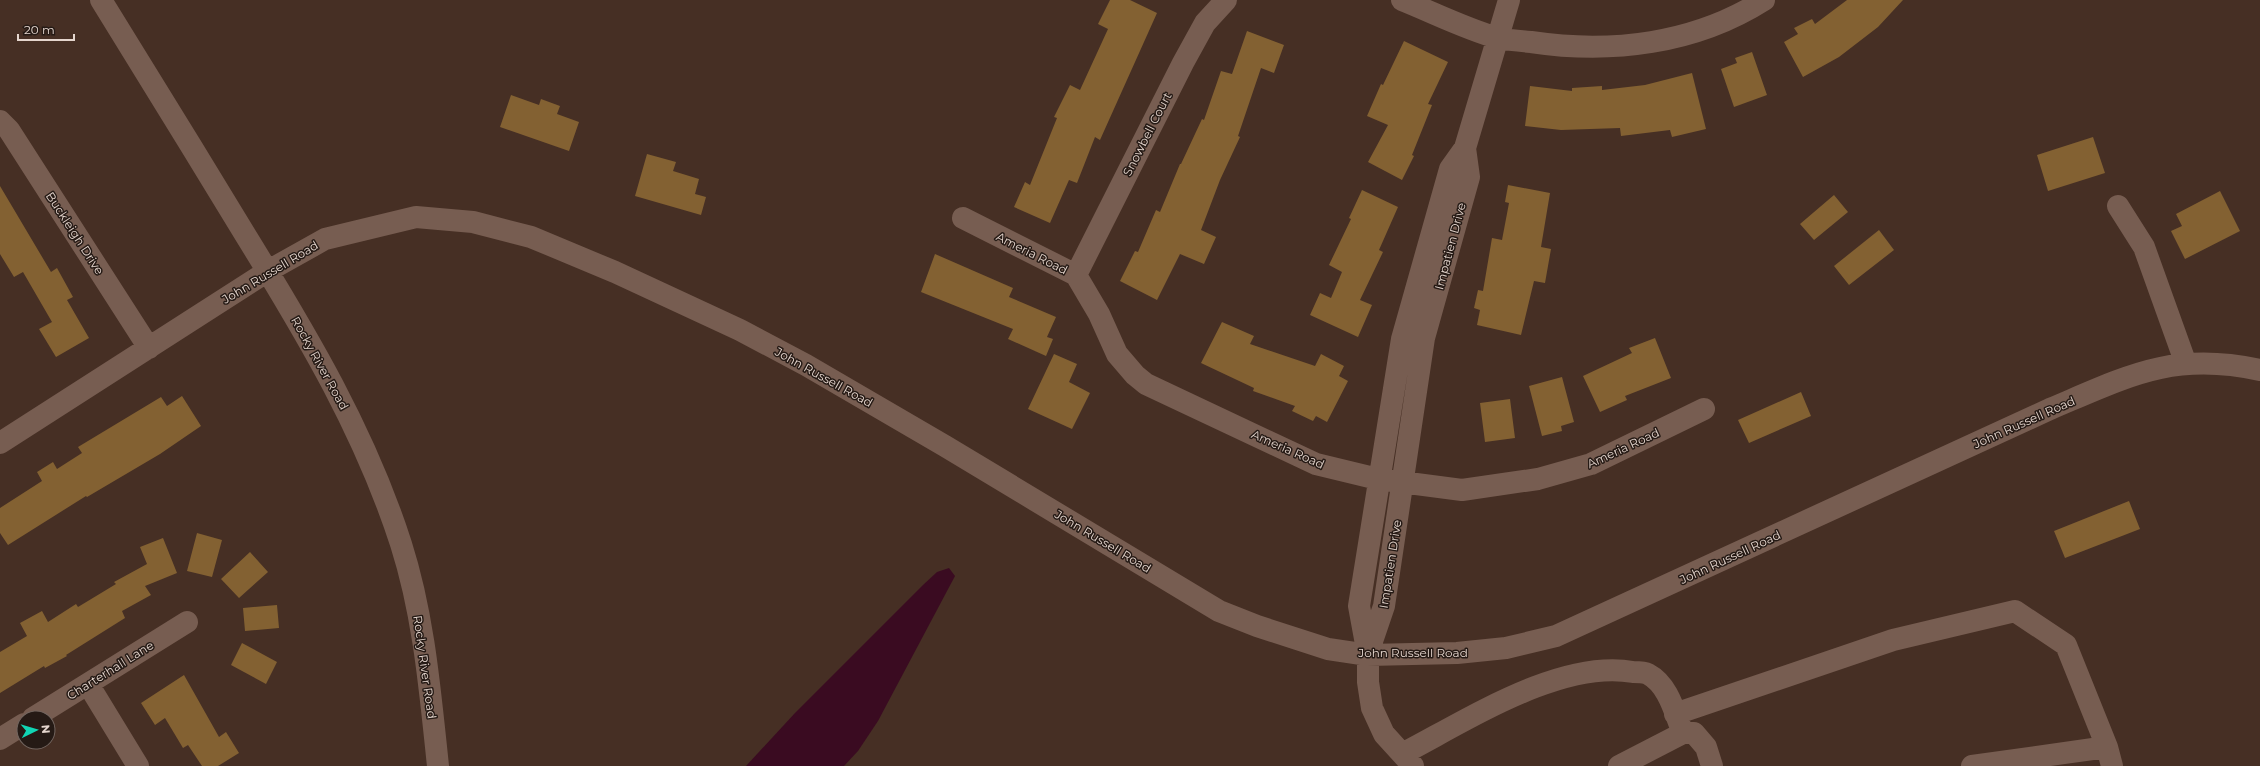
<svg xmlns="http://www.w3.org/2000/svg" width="2260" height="766" viewBox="0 0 2260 766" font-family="Montserrat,sans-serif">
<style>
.water{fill:#3a0b21}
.building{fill:#836132}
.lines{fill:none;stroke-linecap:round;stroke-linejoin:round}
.minor{stroke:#775d51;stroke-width:22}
.labels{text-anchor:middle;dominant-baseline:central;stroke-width:3;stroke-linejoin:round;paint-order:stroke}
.street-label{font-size:12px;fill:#e5d6ce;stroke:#251a15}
</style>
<rect width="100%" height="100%" fill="#462f24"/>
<path class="water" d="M949 568 955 576 878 721 858 751 844 766H746L795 713 923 585 937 572Z"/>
<path class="building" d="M1110 0H1130L1157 13 1100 140 1095 137 1077 183 1069 180 1050 223 1014 207 1025 182 1030 185 1057 118 1054 117 1070 85 1080 90 1108 29 1098 24Z
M1847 0H1903L1878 27 1839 57 1803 77 1784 42 1798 34 1794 28 1812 19 1815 24Z
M1247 31 1284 45 1274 73 1261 68 1238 136 1240 137 1220 180 1201 230 1216 237 1204 264 1180 254 1157 300 1120 281 1135 251 1138 252 1156 210 1160 212 1180 164H1181L1202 119 1204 120 1221 71 1232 74Z
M1404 41 1448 62 1428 104 1432 105 1412 155 1414 156 1402 180 1368 162 1388 125 1367 116 1381 84 1383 85Z
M1752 52 1767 95 1734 107 1721 69 1737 63 1735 58Z
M1692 73 1706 129 1672 137 1670 130 1621 136 1620 128 1561 130 1525 126 1530 86 1572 91V88L1602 86V90L1645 85Z
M511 95 539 105 541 99 560 106 557 114 579 122 569 151 500 127Z
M2093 137 2105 173 2048 191 2037 155Z
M647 154 676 162 673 171 699 179 695 194 706 197 701 215 635 196Z
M1508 185 1550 193 1541 247 1551 249 1545 283 1534 281 1521 335 1477 325 1480 310 1474 308 1478 290 1483 291 1492 238 1502 240 1509 203 1505 202Z
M0 186 51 272 57 268 73 297 67 300 89 338 56 357 39 329 52 322 23 272 14 277 0 254Z
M1362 190 1398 207 1379 250 1383 252 1360 300 1372 305 1358 337 1310 315 1320 293 1331 298 1342 272 1329 265 1351 219 1349 218Z
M2220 191 2240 231 2185 259 2171 231 2182 226 2176 214Z
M1834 195 1848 212 1814 240 1800 224Z
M1879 230 1894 250 1849 285 1834 266Z
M935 254 1013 288 1009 297 1056 317 1047 337 1053 339 1046 356 1008 339 1013 329 921 292Z
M1222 322 1254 336 1250 344 1315 366 1321 354 1344 366 1339 376 1348 381 1327 422 1316 416 1313 421 1292 411 1295 406 1253 391 1254 388 1201 363Z
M1655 338 1671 378 1625 396 1627 400 1600 412 1583 376 1632 353 1629 348Z
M1054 354 1077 364 1069 382 1090 393 1072 429 1028 409Z
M1562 377 1574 422 1561 426 1562 431 1542 436 1529 386Z
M1801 392 1811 416 1749 443 1738 420Z
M182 396 201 426 160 454 87 497 86 496 8 545 0 533V508L42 481 37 472 53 462 57 469 82 453 78 447 161 397 167 406Z
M1510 399 1515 438 1485 442 1480 403Z
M2129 501 2140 529 2065 558 2054 531Z
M197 533 222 540 212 577 187 571Z
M163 538 177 573 145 586 151 595 122 611 125 618 66 655 67 656 45 668 44 666 0 693V652L27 636 20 623 42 611 48 622 76 604 78 607 116 584 114 582 147 564 140 547Z
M250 552 268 572 239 598 221 579Z
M277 605 279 628 245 631 243 608Z
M242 643 277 662 266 684 231 665Z
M184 675 219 737 226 732 239 753 218 766H202L188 745 183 748 165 718 155 725 141 703Z"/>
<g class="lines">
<path class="minor" d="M101 0C150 79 198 157 246 236 307 335 365 432 401 544 424 616 430 691 438 766
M1402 0C1432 12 1468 30 1498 38 1509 40 1520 41 1531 42 1611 54 1695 44 1764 0
M0 121 9 130 149 348
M2118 206 2144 247 2186 364
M963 218 1076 275 1099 314 1117 354 1135 375 1146 384 1316 464 1378 479 1462 490 1538 479 1591 464 1704 409
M1076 275 1183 63 1205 23 1226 0
M0 443 268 271 325 239 416 217 473 222 531 237 615 272 740 330 806 365 945 446 1219 611 1257 626 1328 649 1368 655 1457 653 1506 648 1556 636 2050 409C2128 376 2173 351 2260 370
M1368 653 1384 606 1424 338 1469 177 1465 148
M88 684 138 766
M1675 714 1893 640 2015 611 2066 645 2107 747
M33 718 187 622
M1683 733H1694L1706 747 1712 766
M0 739 24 724
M1402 754C1466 721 1560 659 1633 672 1637 672 1644 672 1648 674 1669 685 1675 714 1683 733L1619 766
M1413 766 1384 734 1372 708 1368 682V655L1359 606 1402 339 1450 169 1465 148 1509 0
M1972 766 2107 747 2112 766"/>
</g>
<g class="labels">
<g class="street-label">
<text transform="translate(1147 134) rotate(-63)">Snowbell Court</text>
<text transform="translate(75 233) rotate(57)">Buckleigh Drive</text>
<text transform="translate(1450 246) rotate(-75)">Impatien Drive</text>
<text transform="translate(1032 253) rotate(27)">Ameria Road</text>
<text transform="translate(270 272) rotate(-31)">John Russell Road</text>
<text transform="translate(320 363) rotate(61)">Rocky River Road</text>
<text transform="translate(824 377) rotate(29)">John Russell Road</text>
<text transform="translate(2024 422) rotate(-24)">John Russell Road</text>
<text transform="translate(1623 448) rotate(-25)">Ameria Road</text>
<text transform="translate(1288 449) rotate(24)">Ameria Road</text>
<text transform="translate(1103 541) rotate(31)">John Russell Road</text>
<text transform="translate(1730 557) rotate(-25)">John Russell Road</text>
<text transform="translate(1390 564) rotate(-81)">Impatien Drive</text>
<text x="1413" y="652">John Russell Road</text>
<text transform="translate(425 667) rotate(82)">Rocky River Road</text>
<text transform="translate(110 670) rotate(-32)">Charterhall Lane</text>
</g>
</g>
<g transform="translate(36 730) rotate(85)"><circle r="19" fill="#251a15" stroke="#72655f"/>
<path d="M0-3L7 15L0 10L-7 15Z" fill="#11d5b4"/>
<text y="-6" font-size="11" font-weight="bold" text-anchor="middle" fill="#e5d6ce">N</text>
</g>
<path d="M18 34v6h56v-6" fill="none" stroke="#e5d6ce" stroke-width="2"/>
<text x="24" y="34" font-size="12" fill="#e5d6ce" stroke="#251a15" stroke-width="3" paint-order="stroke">20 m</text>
</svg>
